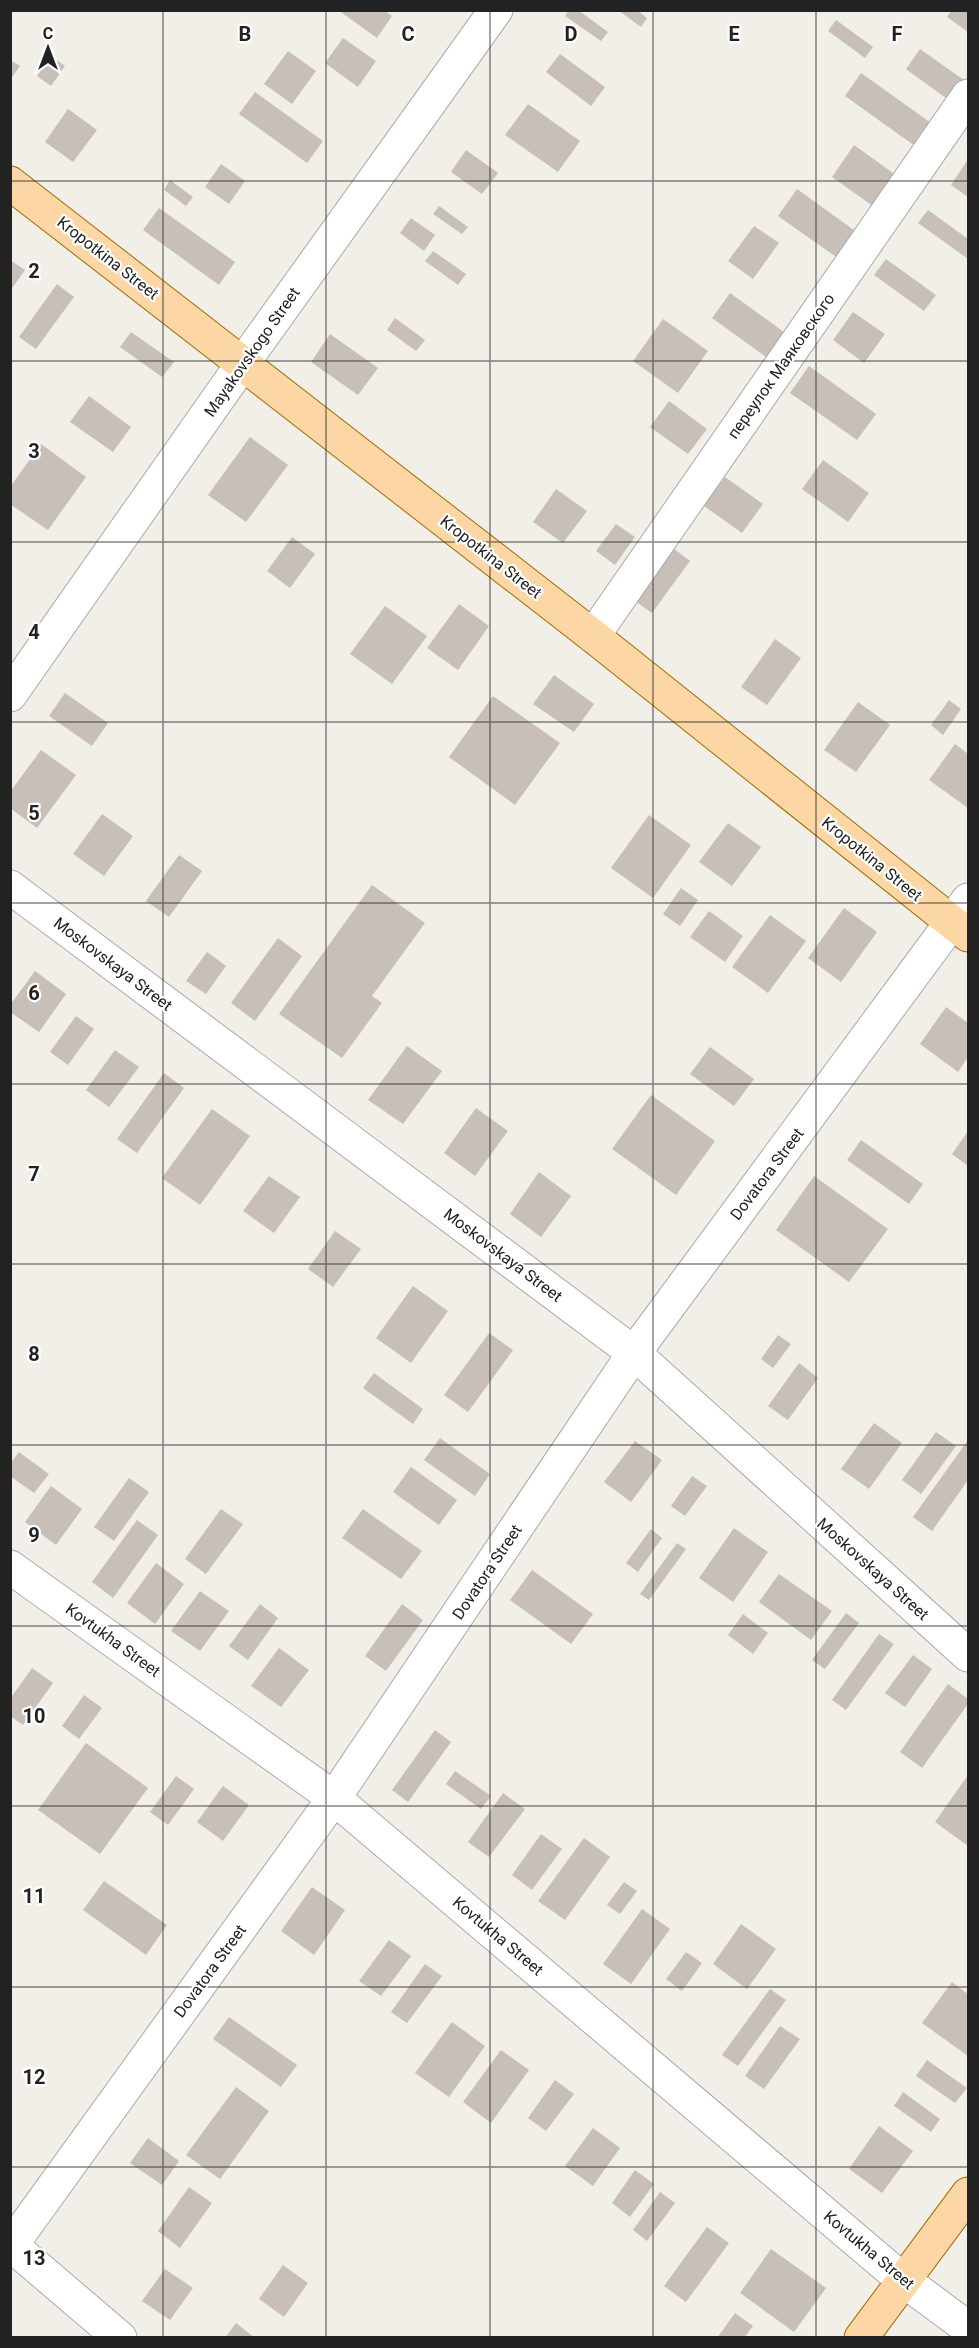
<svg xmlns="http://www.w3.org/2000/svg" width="979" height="2348" viewBox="0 0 979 2348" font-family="Roboto,sans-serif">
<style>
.building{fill:#c7bfb8}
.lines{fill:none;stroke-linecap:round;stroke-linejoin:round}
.minor-casing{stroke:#a9a9a9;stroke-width:35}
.major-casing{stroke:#a06b00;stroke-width:35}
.minor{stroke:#fff;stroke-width:33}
.major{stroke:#fcd6a4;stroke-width:33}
.grid{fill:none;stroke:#222;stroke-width:1.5;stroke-opacity:0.55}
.labels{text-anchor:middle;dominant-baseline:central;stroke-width:4.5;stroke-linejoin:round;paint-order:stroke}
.street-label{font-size:16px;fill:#222;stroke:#fff}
.grid-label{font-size:20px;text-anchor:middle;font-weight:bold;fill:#222;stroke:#fff;stroke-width:4.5;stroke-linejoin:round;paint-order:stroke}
</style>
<rect width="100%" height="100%" fill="#f2efe9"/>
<path class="building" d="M338 10H384L392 16 377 38Z
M569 10H578L608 32 601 41 565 16Z
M618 10H637L647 18 641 27Z
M952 10H968V32L947 17Z
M836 20 873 47 865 58 828 31Z
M343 38 376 61 358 87 325 63Z
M920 49 968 83 954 104 906 69Z
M288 51 316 71 292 104 264 84Z
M560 54 605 87 591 106 546 72Z
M51 56 65 66 51 86 37 76Z
M10 60 20 66 10 80Z
M861 73 931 123 915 146 845 96Z
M255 92 323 141 307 163 239 114Z
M528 104 580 141 558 172 505 135Z
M68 109 97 130 73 162 45 142Z
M854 145 900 178 877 209 832 177Z
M466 150 498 173 482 194 451 172Z
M968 159V197L951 185Z
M221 164 245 181 229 204 205 187Z
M170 180 193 197 186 206 164 190Z
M797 189 858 233 839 259 778 216Z
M439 206 468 227 462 234 433 214Z
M159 208 235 262 219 285 143 230Z
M928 210 968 239V259L918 223Z
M411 218 435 235 424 251 400 233Z
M754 226 779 243 753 279 728 261Z
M433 251 466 274 458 285 425 261Z
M886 259 936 295 924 311 874 275Z
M10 260 25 270 10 291Z
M57 284 74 297 36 349 19 337Z
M730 293 784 332 766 357 712 318Z
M853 312 885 334 864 363 833 340Z
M395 318 425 340 416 351 387 330Z
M663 319 708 351 678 393 633 361Z
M131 332 174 362 162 377 120 347Z
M330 334 378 368 358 395 311 362Z
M809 366 876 414 857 440 790 393Z
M89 396 131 427 113 452 70 422Z
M669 401 707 429 688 454 650 427Z
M250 437 288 465 246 522 208 495Z
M41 444 86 477 48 530 10 504V487Z
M823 460 869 493 848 522 802 489Z
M725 477 763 504 742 533 704 506Z
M556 489 587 511 563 543 533 522Z
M616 524 635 537 615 565 596 551Z
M292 537 315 554 290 588 267 571Z
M673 548 690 561 652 613 635 601Z
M459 604 489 626 458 670 427 648Z
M385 606 427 636 392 684 350 654Z
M775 639 801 658 767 705 741 687Z
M554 675 594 704 574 732 533 704Z
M65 693 108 723 92 746 49 716Z
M493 696 560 743 515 805 449 757Z
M949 700 961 709 943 735 931 725Z
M858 702 890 725 856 772 824 750Z
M955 744 968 754V808L929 780Z
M41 750 76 775 37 828 10 808V792Z
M102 814 133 836 104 876 73 854Z
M649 815 691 845 653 898 611 868Z
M728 823 761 847 732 886 699 862Z
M179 855 202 871 169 917 146 901Z
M372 885 425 923 372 996 382 1003 342 1058 279 1014Z
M681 888 698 900 680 926 663 914Z
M844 908 877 932 841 982 808 958Z
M709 911 743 936 725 962 690 937Z
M770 915 806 941 768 993 732 967Z
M278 938 302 956 255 1021 231 1003Z
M207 952 226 966 206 994 186 981Z
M35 971 66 994 39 1032 10 1012V1005Z
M946 1007 968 1023V1057L958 1072 920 1044Z
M76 1016 94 1029 68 1065 50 1052Z
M407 1046 442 1071 403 1124 368 1100Z
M710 1047 754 1079 734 1106 690 1074Z
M115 1050 139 1067 109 1107 86 1090Z
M164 1073 184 1088 137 1153 117 1139Z
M651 1095 715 1141 676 1195 612 1149Z
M476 1108 508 1131 475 1176 444 1153Z
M212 1109 250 1136 200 1205 162 1178Z
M968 1131V1166L952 1154Z
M861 1140 923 1184 909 1204 847 1160Z
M539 1172 571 1196 541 1237 510 1214Z
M269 1176 300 1197 274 1233 243 1211Z
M814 1176 888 1229 849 1282 776 1230Z
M335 1231 361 1249 333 1287 308 1269Z
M413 1286 448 1311 411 1363 376 1338Z
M489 1333 513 1350 468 1412 444 1395Z
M778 1335 791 1344 773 1368 761 1359Z
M799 1363 818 1378 788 1420 768 1406Z
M374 1373 423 1409 413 1424 363 1388Z
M874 1423 902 1443 869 1489 841 1469Z
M936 1432 956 1446 921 1494 902 1480Z
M440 1438 490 1474 475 1496 424 1460Z
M968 1440V1480L932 1531 913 1517Z
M635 1441 662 1460 631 1502 604 1482Z
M19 1452 49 1474 34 1493 10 1476V1464Z
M411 1467 457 1500 439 1525 393 1492Z
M692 1476 707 1486 685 1516 671 1506Z
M129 1478 149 1492 114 1541 94 1527Z
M51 1486 82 1509 56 1545 25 1522Z
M221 1509 243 1524 206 1574 185 1559Z
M363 1509 422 1551 401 1579 342 1538Z
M137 1520 158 1535 113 1598 92 1582Z
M734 1528 768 1552 733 1602 699 1578Z
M651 1529 662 1538 638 1572 626 1563Z
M677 1543 686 1549 649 1600 640 1594Z
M156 1563 184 1584 155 1624 127 1603Z
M532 1570 593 1614 571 1644 510 1600Z
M779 1574 832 1611 811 1640 759 1602Z
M200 1591 229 1611 200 1651 171 1631Z
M260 1604 278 1618 248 1660 229 1646Z
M402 1604 423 1620 386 1671 365 1656Z
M846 1613 859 1623 825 1669 812 1660Z
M743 1614 768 1633 753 1654 728 1635Z
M879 1634 894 1644 846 1710 832 1700Z
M279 1648 309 1670 281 1707 251 1686Z
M913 1655 932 1669 905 1707 885 1693Z
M32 1668 53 1683 23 1725 10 1716V1699Z
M948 1684 968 1699V1704L922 1768 900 1752Z
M84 1695 102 1708 79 1739 62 1726Z
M435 1730 451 1742 408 1802 392 1790Z
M86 1743 148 1788 100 1854 38 1810Z
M455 1771 491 1796 481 1809 446 1784Z
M968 1775V1846L935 1822Z
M176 1776 194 1789 168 1825 150 1812Z
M223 1786 249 1805 223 1841 197 1822Z
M503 1793 525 1809 489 1857 468 1842Z
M541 1834 562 1849 532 1890 512 1875Z
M584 1838 610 1857 565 1920 538 1901Z
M104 1881 167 1925 146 1955 83 1910Z
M624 1882 637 1891 620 1914 607 1905Z
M312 1887 345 1910 314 1955 281 1931Z
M642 1909 670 1929 631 1984 603 1964Z
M741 1924 776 1949 747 1989 713 1964Z
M389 1940 411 1956 381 1996 359 1981Z
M686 1952 702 1963 682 1991 666 1979Z
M425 1964 442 1976 407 2023 391 2012Z
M952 1982 968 1994V2056L922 2023Z
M770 1989 786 2000 738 2066 722 2055Z
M229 2017 297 2065 281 2087 213 2039Z
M452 2022 485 2046 449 2097 415 2073Z
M780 2026 800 2039 764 2089 745 2076Z
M501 2050 529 2070 491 2123 463 2102Z
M927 2060 967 2088 955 2103 916 2076Z
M555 2080 574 2094 546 2131 528 2118Z
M236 2087 269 2111 220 2179 186 2155Z
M903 2092 940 2119 931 2132 894 2106Z
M879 2126 913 2151 882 2193 849 2169Z
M593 2128 620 2148 593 2186 565 2166Z
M148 2138 179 2161 162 2185 130 2163Z
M635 2170 654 2184 630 2217 612 2203Z
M189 2187 212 2203 180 2248 158 2231Z
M660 2192 675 2203 647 2241 633 2230Z
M707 2227 729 2243 686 2302 664 2286Z
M771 2249 826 2288 794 2332 740 2293Z
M283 2265 308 2283 284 2317 259 2299Z
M165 2269 193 2288 170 2320 142 2301Z
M735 2313 753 2326 744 2338H717Z
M236 2323 255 2338H225Z"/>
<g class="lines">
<g class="minor-casing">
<path id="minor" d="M593 636 968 96
M10 695 243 363 496 10
M10 887 634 1353 968 1655
M10 1567 334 1798 903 2280 968 2328
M10 2244 120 2338
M10 2247 334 1798 634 1353 968 900"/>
</g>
<g class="major-casing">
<path id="major" d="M10 183 593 636 968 935
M861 2338 968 2194"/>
</g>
<use href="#minor" class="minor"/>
<use href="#major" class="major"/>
</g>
<path class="grid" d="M163 10V2338M326 10V2338M490 10V2338M653 10V2338M816 10V2338M10 181H968M10 361H968M10 542H968M10 722H968M10 903H968M10 1084H968M10 1264H968M10 1445H968M10 1626H968M10 1806H968M10 1987H968M10 2167H968"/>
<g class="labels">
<g class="street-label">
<text transform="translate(108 258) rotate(38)">Kropotkina Street</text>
<text transform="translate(252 352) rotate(-55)">Mayakovskogo Street</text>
<text transform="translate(781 366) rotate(-55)">переулок Маяковского</text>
<text transform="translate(491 557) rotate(38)">Kropotkina Street</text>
<text transform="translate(872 859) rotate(39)">Kropotkina Street</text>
<text transform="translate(113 964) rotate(37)">Moskovskaya Street</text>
<text transform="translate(767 1174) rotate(-53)">Dovatora Street</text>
<text transform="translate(503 1255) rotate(37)">Moskovskaya Street</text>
<text transform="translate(873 1569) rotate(42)">Moskovskaya Street</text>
<text transform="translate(487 1572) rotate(-56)">Dovatora Street</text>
<text transform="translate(113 1640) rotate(36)">Kovtukha Street</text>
<text transform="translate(498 1936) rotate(40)">Kovtukha Street</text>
<text transform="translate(210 1971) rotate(-54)">Dovatora Street</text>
<text transform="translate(869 2250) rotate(40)">Kovtukha Street</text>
</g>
</g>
<g class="grid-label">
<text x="245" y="41">B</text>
<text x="408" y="41">C</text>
<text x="571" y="41">D</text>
<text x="734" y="41">E</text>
<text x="897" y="41">F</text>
<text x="34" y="278">2</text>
<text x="34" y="458">3</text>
<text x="34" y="639">4</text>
<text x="34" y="820">5</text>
<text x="34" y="1000">6</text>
<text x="34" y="1181">7</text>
<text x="34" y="1361">8</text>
<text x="34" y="1542">9</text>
<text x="34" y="1723">10</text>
<text x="34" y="1903">11</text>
<text x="34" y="2084">12</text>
<text x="34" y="2265">13</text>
</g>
<rect width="979" height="2348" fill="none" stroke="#222222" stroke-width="24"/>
<g transform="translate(48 48)" stroke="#ffffff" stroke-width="4.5" paint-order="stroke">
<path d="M0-4.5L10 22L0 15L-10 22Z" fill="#222222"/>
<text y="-9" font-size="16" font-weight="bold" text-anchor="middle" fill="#222222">С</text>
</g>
</svg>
